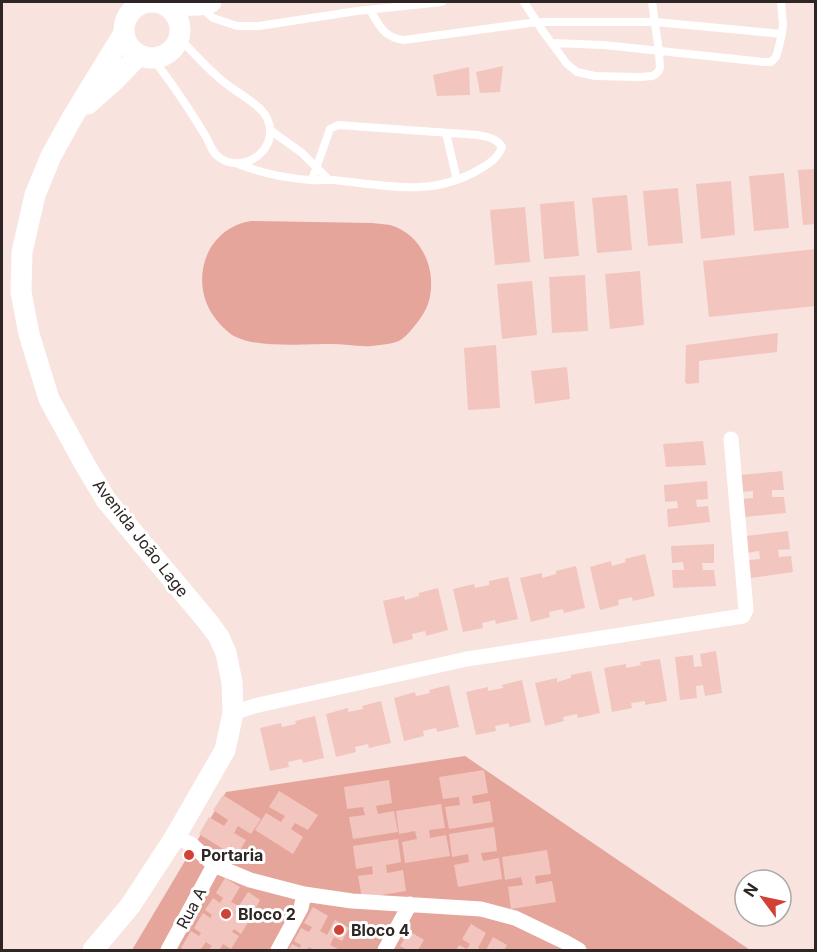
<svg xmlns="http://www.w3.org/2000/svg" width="817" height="952" viewBox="0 0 817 952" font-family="Inter,sans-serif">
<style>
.green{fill:#e5a59b}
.building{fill:#f2c6bf}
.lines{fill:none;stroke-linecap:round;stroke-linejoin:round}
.service{stroke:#fff;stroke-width:8}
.minor{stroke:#fff;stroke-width:15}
.secondary{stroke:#fff;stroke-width:21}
.poi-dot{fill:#d04236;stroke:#fff;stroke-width:2}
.labels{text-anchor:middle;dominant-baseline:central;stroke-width:6;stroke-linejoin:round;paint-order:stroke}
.street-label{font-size:16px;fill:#2e2625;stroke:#fff}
.poi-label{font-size:16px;font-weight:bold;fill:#2e2625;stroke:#fff;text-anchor:start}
</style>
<rect width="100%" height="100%" fill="#f8e3df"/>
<path class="green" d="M251 221 372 223C378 224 385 224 390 225 415 232 430 256 431 280 432 301 426 313 412 329 408 334 404 338 399 341 391 344 380 345 372 346 358 347 344 344 331 344 306 344 258 348 236 337 229 334 224 328 219 323 187 288 202 229 251 221Z
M465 756 750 950H132L226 792Z"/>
<path class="building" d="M503 66 500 92 480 93 476 72Z
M469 67 470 95 437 96 433 75Z
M816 169V224L803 225 798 170Z
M784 173 789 228 754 231 749 176Z
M731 181 735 235 701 239 696 184Z
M678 188 683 243 648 246 643 191Z
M627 195 632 250 597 253 592 198Z
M574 201 579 256 544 259 540 204Z
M525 207 530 262 495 265 490 210Z
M816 249V306L709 317 703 261Z
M640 271 644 325 610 329 605 274Z
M585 275 588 331 552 333 549 277Z
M532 281 537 335 502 339 497 284Z
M778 333 777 352 699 361V383L687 384 685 382 686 345Z
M496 345 500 408 468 410 464 348Z
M567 367 570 399 535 404 531 371Z
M703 441 706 465 666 467 663 444Z
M782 471 784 490H772V497H784L786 513 744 517 742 499 753 498V491L741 492 740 475Z
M707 481 708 499 696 500 697 507 708 506 710 522 668 527 667 509 678 508 677 501 665 502 664 485Z
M788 531 790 549 778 550 779 557 791 556 793 572 751 578 749 560 760 559 759 551 747 553 746 536Z
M714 544V563H702L703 570H714L716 586 673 588 672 570H684L683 562 672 563 671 546Z
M645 554 655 596 633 601 632 597 618 600 619 605 600 610 590 567 611 561 612 566 626 562 625 559Z
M576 566 585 608 564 613 563 609 549 612 550 617 531 622 520 578 542 573V578L556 574V571Z
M508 577 518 619 496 624 495 620 482 623 483 628 463 632 453 589 474 584 475 588 489 585V581Z
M438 588 448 630 426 636 425 631 412 634 413 639 393 644 383 601 404 596 405 600 419 596V593Z
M716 651 722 693 705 696 703 685 696 686 697 698 680 700 675 657 693 655 694 667 702 666 700 654Z
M660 659 667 701 645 705V701L631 703 632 708 612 712 604 668 626 664V668L641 665 640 662Z
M591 671 600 713 578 718 577 714 563 717 564 721 545 726 535 683 557 678V682L571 678V675Z
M522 680 531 722 509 727V723L495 726 496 731 476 735 466 692 488 687V691L503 688 502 685Z
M449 685 459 727 437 732 436 728 423 731 424 736 404 741 394 698 415 692 416 696 430 693 429 690Z
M381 701 391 743 369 748 368 744 355 747 356 752 336 757 326 714 348 708V712L363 709 362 706Z
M315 716 324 758 303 763 302 759 288 762 289 767 270 771 260 728 281 723 282 727 296 724 295 721Z
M484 770 488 793 472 796 473 804 490 801 493 822 449 829 445 807 460 805 459 797 443 799 439 777Z
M389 780 392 803 376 806 378 814 394 811 398 832 353 839 349 817 365 815 363 807 347 809 344 787Z
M279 791 318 815 308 830 295 823 291 829 303 837 293 854 255 830 266 813 281 822 285 816 269 807Z
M223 795 261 819 251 834 238 826 234 833 246 840 236 857 199 834 209 817 224 826 228 820 213 810Z
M441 804 445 828 429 830 430 838 446 835 450 856 405 863 402 842 417 839 415 831 399 834 396 811Z
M494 827 497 851 481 853 483 861 499 858 502 879 458 887 454 865 469 862 468 854 452 857 449 834Z
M398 839 401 862 386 865 387 873 403 870 406 891 362 898 358 876 373 874 372 866 356 869 353 846Z
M547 850 551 874 535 876 536 884 552 881 556 902 511 909 508 887 523 885 521 877 505 880 502 857Z
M225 878 240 887 231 902 239 906 248 892 260 900 253 913 246 908 241 916 249 921 241 934 234 929 232 932 239 936 231 949 223 944 219 950H209L212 946 206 942 200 950H186L181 948 191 931 199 936 201 933 194 928 203 913 210 918 212 915 205 910 213 898 220 903 223 898 216 893Z
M313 907 328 916 320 931 327 935 335 920 349 928 342 941 334 937 330 945 340 950H314L309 947 307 950H288L292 944 300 948 301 945 294 941 301 928 309 932 312 927 304 923Z
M471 924 486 933 478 948 482 950H456L459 945 467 949 470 944 462 939Z
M409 931 424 940 418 950H408L400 946Z
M493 937 507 945 504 950H486Z"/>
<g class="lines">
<path class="service" d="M524 2 542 30 567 64 577 72 595 76 639 77 653 76 658 72 660 68 659 52 652 2
M202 8 213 18 237 26H259L357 11 442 2
M370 10C380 26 383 37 404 40L537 22H656L782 34 783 24 781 2
M552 43 604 45 764 62H771L776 57 778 50 782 34
M153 59C172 83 189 109 205 135 210 143 211 152 220 158 246 175 281 147 267 118 260 103 231 90 218 77 204 65 192 51 179 38
M270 130 302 153 329 180
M446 133 457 180
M238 164C261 173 285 178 310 180 317 181 325 179 333 180 385 185 432 198 480 169 490 163 498 158 502 147 496 138 488 137 478 135L338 125 330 129 312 180"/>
<path class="minor" d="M233 713 254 706 467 659 743 616 746 610 731 439
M175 837 191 844 214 865 250 880 304 894 352 901 481 909 515 918 565 942 579 950
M168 950 214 865
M278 950 301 908 304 894
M385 950 410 904"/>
<path class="secondary" d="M124 30a28 28 0 1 1 56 0a28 28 0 1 1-56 0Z
M167 6 199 5 211 2
M88 104 114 81 138 56
M93 950 130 906 175 837 225 750 233 713 232 682 226 653 219 637 208 622 106 500 84 463 49 399 29 334 21 292 22 252 35 195 51 156 72 118 124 33"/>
</g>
<g class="poi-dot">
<circle cx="189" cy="855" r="6"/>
<circle cx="226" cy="914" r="6"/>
<circle cx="339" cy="930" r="6"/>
</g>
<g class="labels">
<g class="street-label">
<text transform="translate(141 538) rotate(52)">Avenida João Lage</text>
<text transform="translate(191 908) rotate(-62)">Rua A</text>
</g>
<g class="poi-label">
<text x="201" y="855">Portaria</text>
<text x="238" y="914">Bloco 2</text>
<text x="351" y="930">Bloco 4</text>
</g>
</g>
<rect width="817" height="952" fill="none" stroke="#2e2625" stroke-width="6"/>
<g transform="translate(763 898) rotate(303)"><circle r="28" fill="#ffffff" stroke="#aba8a8" stroke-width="1.5"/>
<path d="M0-4.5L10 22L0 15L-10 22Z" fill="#d04236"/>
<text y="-9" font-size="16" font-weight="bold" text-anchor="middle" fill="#2e2625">N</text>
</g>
</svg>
